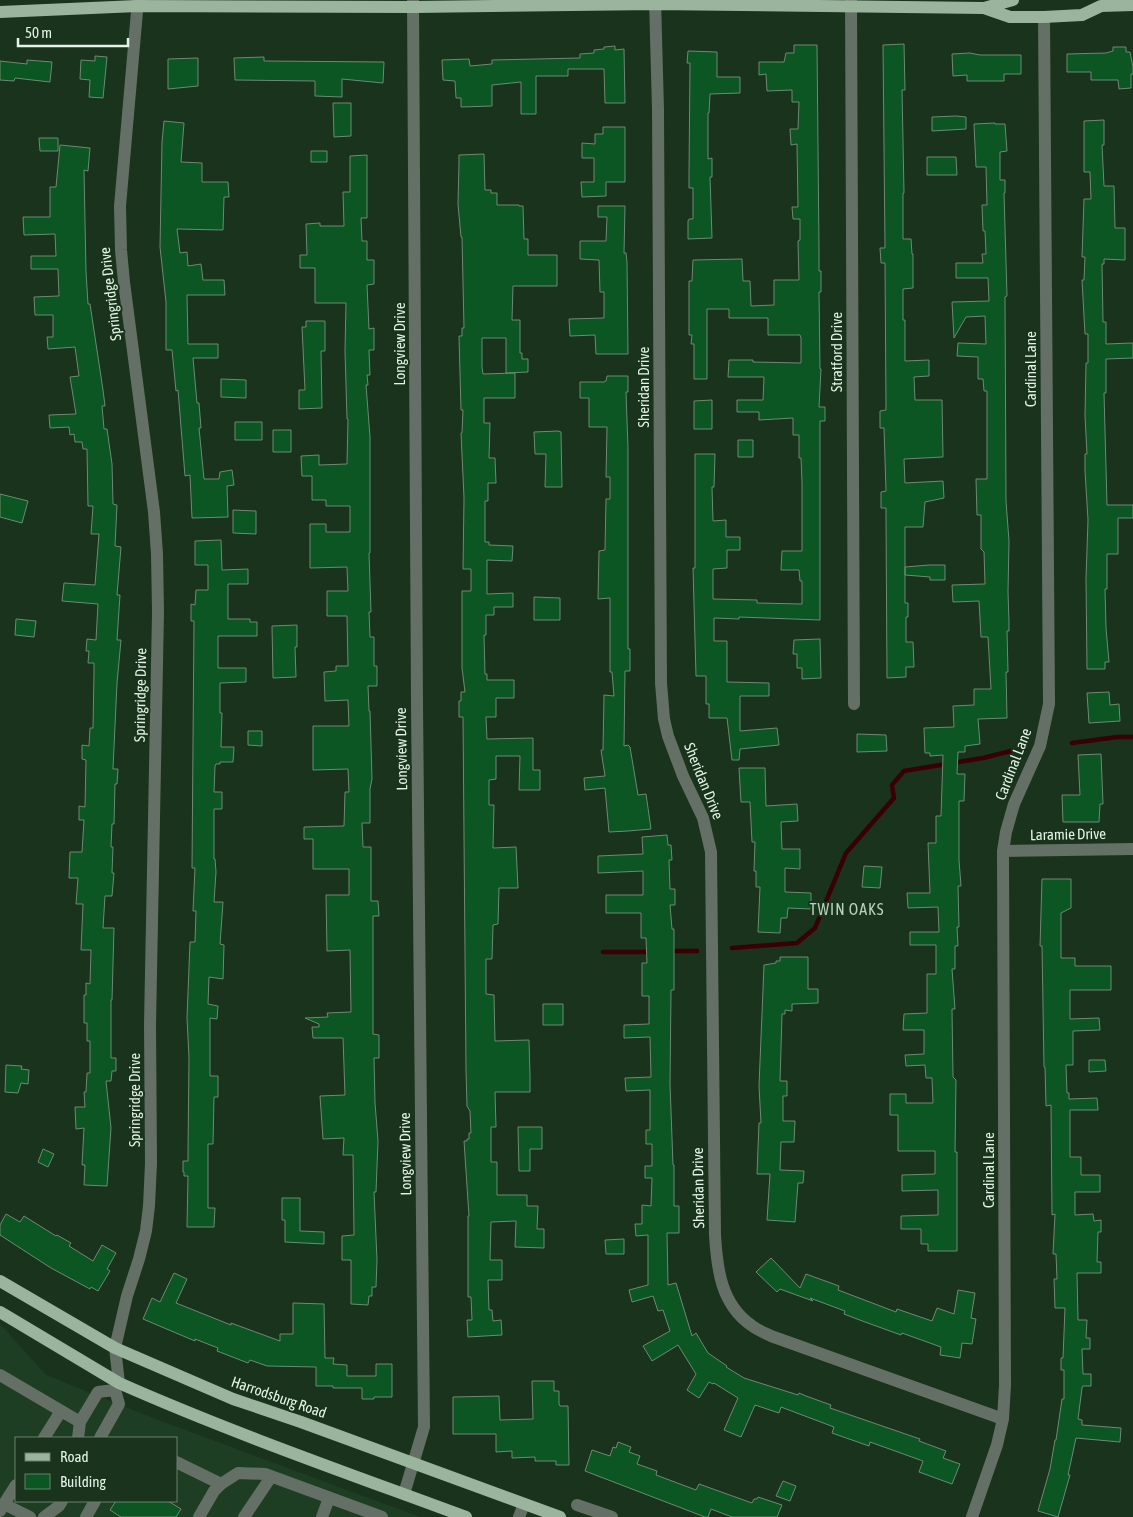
<svg xmlns="http://www.w3.org/2000/svg" width="1133" height="1517" viewBox="0 0 1133 1517" font-family="'Asap Condensed',sans-serif">
<style>
.built{fill:#1e3e24;fill-rule:evenodd}
.lines{fill:none;stroke-linecap:round;stroke-linejoin:round}
.stream{stroke:#380003;stroke-width:4.5}
.building{fill:#0b5622;stroke:#6e8a71}
.minor{stroke:#647065;stroke-width:12}
.major{stroke:#9bb49d;stroke-width:12}
.labels{text-anchor:middle;dominant-baseline:central;stroke-width:4;stroke-linejoin:round;paint-order:stroke}
.street-label{font-size:15px;fill:#e3f3e5;stroke:#19331d}
.neighbourhood-label{font-size:16px;letter-spacing:1px;fill:#b5d3b8;stroke:#19331d}
</style>
<rect width="100%" height="100%" fill="#19331d"/>
<path class="built" d="M0 1324 46 1375 158 1420 420 1517H0ZM16 1438H176V1501H16Z"/>
<g class="lines">
<path class="stream" d="M1072 743 1117 737H1133
M732 948 797 943 815 928 846 853 894 798 892 785 904 771 983 758 1011 751
M669 951H697
M603 952H651"/>
</g>
<path class="building" d="M904 44 905 90H902L904 193H903V239H911L912 254H913V288L903 289V320H905V361L929 360V376L914 377 915 400H942L943 457 904 459 905 483 943 481 944 498 925 502 923 527H905V603H908V617H906V642H913L914 667H906V677L887 678 886 516V508H881V492L886 491 884 428H880V411L886 410 885 263H881L880 248H885L883 45Z
M794 45H817L819 249V271H821V292H819L820 369H821L819 407H825V421H820V620L739 617V619L714 618V641H727V682L769 683V696H740V731L777 728 779 745 740 749 739 760H732L727 718H709V704H706V676H696L693 568H695V454H715L714 487H712L713 521 726 520V537H740V550H727V568L713 569V599L757 600V603L802 604V581H800L799 570H781L782 551H802V483L801 458H799V435H793V418L759 420V412H737V400H763L764 377H728L729 360H753V362L801 363V338L800 335H768V318H729V309H707V379H694V344H691L692 335H689V281H692L693 260 742 259 743 281H750L751 306 774 305V280H799L798 241 800 240V219H793L792 207H798L797 144 791 145 790 129H798L799 102H792V90L767 91 766 74 759 75V62H784L786 53H794Z
M615 46V50L624 49 625 103H605L604 69H568V76H536V114H521V82L492 85V106L461 107V98H456L455 81 443 80 442 60 469 59 470 66 492 64V60L580 58V54L594 53V50L604 49V47Z
M1113 47H1126V52H1130L1133 67V74H1131V88L1119 89 1118 80H1091V72H1067V54L1106 53 1113 51Z
M688 51 717 52V77H740V93L710 94 709 113H708V159L712 158V177H710L712 238 688 239V221L689 219H693V188H689V175L690 63H687Z
M970 53 980 55H1021V74H1004V81H967V75L953 76 952 54Z
M95 56 107 57 103 98 89 97 90 80 80 79 81 60 95 61Z
M264 57V61L384 62 383 83 342 79V97L315 96V81L235 80 234 58Z
M198 58V86L168 89V59Z
M27 60 52 62 50 82 15 78 14 81 0 80V61L27 64Z
M333 103H351V136L334 137Z
M956 116 966 117V129L932 131V117Z
M1104 120V145H1102L1104 186H1114L1115 228H1125V260L1104 259V264H1102L1103 322H1106V344L1133 343V358L1106 359V393H1104L1107 505H1133V518H1118V554H1107V589H1105L1106 628 1109 662H1105V669H1087L1086 578 1088 520 1085 471V454H1087L1085 416 1086 363H1088V334H1085L1082 280H1084L1085 257H1082L1084 199H1091L1090 172H1084V121Z
M164 121 184 123 181 162 202 163V182H228L229 197H224L223 230 177 229 180 253 187 252 188 266 201 264 203 280H224L225 295H187L188 344H218V358H193L197 403H199L201 428H199L204 479H219L220 472 232 470 234 485 227 486 228 517 192 518 190 475 185 476 178 390 176 391 172 350H166V302L160 247 162 142Z
M995 123V124H1005L1007 151 1000 152V180H1005V193H1004L1007 296 1005 297 1006 501 1009 541 1008 592 1009 622V631H1007L1008 672H1006L1007 718 978 719 980 744 965 746V752H958L957 774H965L964 801H959V860L961 886H958L959 927H957L958 946H955V969H952L955 1009H952L953 1077 956 1080 955 1152H957V1251H928V1244H921V1229H901V1216L938 1215V1190L902 1191V1175L935 1174V1151H898V1115H890V1094H906V1103H933L932 1078H926L925 1065 906 1066 905 1055 924 1054V1030H903L904 1014 927 1013V974H936V945H910V932H939L938 907 908 908 907 893H930L928 843H936V816H941L943 755 930 756V753H925L924 728 954 727 953 706 974 705V689H991L988 637H981L979 601 953 602 952 585 985 584 984 552 981 549V515H977L976 479H987V391H984L983 379H978V357L957 356 958 343 986 344 985 316 966 317 954 338 952 302 989 301 988 278H956V263H983L982 254H986L985 231H983L982 205H987L986 167H976L974 124Z
M603 127H625V182H606V196L582 197 581 182H594V158H582V143L595 144V134H603Z
M39 138H58V151H40Z
M60 145 90 148 88 171 84 170 86 272 88 304H90L103 390 105 406H102L104 429H107L112 464 113 504 117 505 115 546 121 547 117 595H120L117 640H121L117 683 113 769H118L117 784H115L114 824H112L111 847H113L112 873H114L112 896H105L103 928H114L112 1000H111V1058H116V1071H112L111 1081H106L111 1128 107 1186 84 1185 85 1165H82L84 1128 76 1129 75 1107H85L84 1092H86L87 1073H90V1041H87V1023H84V995H86V983L90 984 91 950H81L83 904H76L78 878H69L70 852H82L84 820H79V806L85 807 86 760 82 759V745L89 746 90 728H93L94 673V663H88L89 651H86L87 639 96 640 98 604 62 601 64 583 95 585 99 534H91L93 506H88L87 449H83L82 442H75L74 434 70 435 69 427 50 428 49 415 76 414 70 377 79 376 75 347 48 349 47 337H53V315H35L34 297 59 296 58 269H31V256H56L55 234 24 235 23 217H50V187H56Z
M311 151H327V162H311Z
M484 154 485 190H491V193H497V205H519V206H523L524 239H528V255H557V286H513L512 320H520V353H522V359H528V372L506 373V338H482V367L483 374 515 373V398H484V423H490L489 458H495L496 483H488V501H485V542H489V545L513 546 512 561 487 560V594L513 593V607H494V615H486V635H484L485 674H487V680H514V698H496V717H486L487 739 533 738V770H540V790H519L520 756H496V779L489 780V805H494L493 848 516 847 518 888H499L498 924 493 925 492 959H486V994L494 995 495 1041 529 1040 530 1076V1092H495L496 1127H491V1162H497V1195H527V1206H538L537 1229H544V1248L515 1247 516 1221 491 1222 490 1260H502V1280H488L489 1310H492L493 1321 501 1320 502 1335 468 1337 467 1320H472L471 1297H468V1216H469L464 1141H467V1139H469V1133H471L470 1111 467 1106 466 1070 463 717H459V701H461V692H465L462 668V591H471V569H463L464 498 461 433H462L463 410H461L459 336H462V328H464L462 237H461L458 204 459 163V155Z
M367 155V218H361L362 241H367V260H374V284L367 285 369 329 374 328V350H369L370 375H367L368 385H366L370 437V553H369L371 612H369L370 637H374V666H377V686H368L369 711H370L372 779 370 789V823H362L363 847H371V901H378L379 916H373V1034L379 1035V1058H374L375 1103 378 1141 376 1192H374L377 1260 376 1287H372V1296H369L368 1305 351 1304V1260H342V1236L354 1235 353 1155H343L344 1138 323 1139 320 1096 345 1095 343 1038H313L312 1027H319V1024L305 1018 328 1017 327 1013 351 1012 350 950 327 951 326 895H349V869H313V839H304V827L344 826 345 792H349L348 769 313 770V726H349L348 700 325 701 324 672 336 671V666H348L347 616H327V591H348L347 567 310 568V524H326V532H350V506H326V500H312V476H302L301 456 319 455V465L347 464 348 419H347L345 351 346 303H315V268H300V255H307L306 224 320 223V226H344L343 192H350V156Z
M927 157H956L957 175H927Z
M598 206H625L624 253H626L627 262 628 354H596L595 335 570 336 569 319 604 318V292H600L599 260 580 259V241H606L607 217H598Z
M306 321H325V351H321L322 408 299 409V390H305L302 327H306Z
M607 376H628V392H626L628 448V649H630V671H625L624 746 628 745 630 747 638 795 646 794 651 829 628 831 609 832 605 788 585 790 584 778 605 776 601 750H603L604 695 614 696 612 672H610V598L598 599 599 551 605 550 606 499H610V477H606L607 427H589V398H580V382H604L606 381Z
M221 379 246 380V398L221 397Z
M712 400V429H694V401Z
M235 422H262V440H235Z
M273 430H291V452H273Z
M558 431 561 432 562 487H545L546 454H535L534 432Z
M738 440H753V457H738Z
M0 494 28 501 22 523 0 517Z
M233 510 256 511V534L233 533Z
M221 540 222 570 248 569V584H228V619H250V622H257V636H218V668H246V682L220 683V713H222L221 747H234L233 762H220V764H216L215 766 214 792H222V809H214V859H215L216 872 214 902H223L220 944 224 945 223 979 209 977 208 1004 218 1006 217 1019 210 1018V1076H218V1097H214L213 1144H208V1208H215L214 1227H187L188 1176H184V1172H183V1161H188V1153L189 1057 187 1018 190 942H195L196 911H193L195 868H192L194 621H191V604L195 605 196 590H208V565H195V541Z
M929 565H945V580H930V577L905 575V567Z
M534 597 560 598V620H534Z
M16 619 36 621 34 637 15 635Z
M297 625V647H295L296 677 273 678 272 626Z
M820 639 821 678 802 679V668H797V654H793L794 640Z
M1109 692 1110 705 1119 704 1120 721 1089 723 1087 693Z
M248 731H262V746L248 745Z
M857 734 886 735 887 751 857 752Z
M1101 754 1103 804H1100L1099 822H1063L1062 795H1080L1078 755Z
M739 768H765L766 806 797 804 798 821 781 822 782 849H800V869L785 868V892L811 893V909L788 908 787 918H781L780 933 758 932 760 887H756V871H754L755 842H752L750 802H741Z
M667 835 668 845H671L672 860H669L670 889H675V905H670L672 929H674V990H671L670 1084 673 1165H674V1206H679V1233H667L668 1285 676 1283 692 1336 696 1333 708 1353 727 1366 726 1367 744 1378 798 1395 799 1393 806 1396 831 1405 830 1408 920 1439 919 1441 946 1451 943 1458 960 1464 952 1484 919 1472 923 1461 870 1442 869 1446 832 1433 834 1427 781 1407 779 1413 755 1405 741 1437 724 1430 738 1398 714 1383 713 1384 709 1382 699 1398 687 1390 696 1374 678 1345 652 1361 643 1346 670 1331 663 1310 658 1311 653 1296 632 1302 629 1290 648 1285V1235L636 1236 635 1224H642V1205L651 1206 652 1178H645V1166H652V1144H646V1130H650V1090L626 1091 625 1078 651 1077 650 1037 624 1038V1025L649 1024V996H642V963H647L646 938H641V913H606V895H643V871L598 873V856L643 854 642 837Z
M864 866 882 867 880 888 862 887Z
M1042 879H1071V908L1061 913V958H1075V966H1111V990H1070V1019L1099 1018 1100 1030 1073 1031V1065H1066L1067 1093H1069V1099L1097 1098 1098 1110H1070V1157H1081V1175H1100V1192H1075V1215L1093 1214 1094 1221 1101 1220V1232H1098L1097 1262H1101V1273H1077L1078 1320H1087L1086 1338H1090V1349H1082L1083 1374H1091V1386H1083L1082 1388 1078 1419 1082 1420V1425L1121 1428 1120 1442 1076 1438 1068 1475H1070L1058 1517 1038 1511 1050 1469 1055 1440H1056L1062 1399H1064V1370H1061V1358H1063L1065 1308H1055L1054 1279H1057L1056 1254H1053L1055 1214 1052 1215 1051 1105 1046 1106 1045 1067H1044L1042 946H1040Z
M780 957H808V989H818V1003L792 1004V1011L785 1010V1014H782L780 1081H787V1096H783V1121H795L794 1142H781L780 1170 804 1171 803 1183H798L795 1222 767 1220 770 1174H757L759 1123H761L759 1086 764 965 776 963V961H780Z
M543 1004H563V1025H543Z
M1089 1060H1105L1106 1071 1089 1072Z
M6 1065 22 1066 21 1069 29 1070 28 1084 21 1083 18 1093 5 1092Z
M518 1127H542V1149H530V1171H519Z
M43 1149 54 1154 48 1167 38 1162Z
M282 1198H300V1231L324 1232V1244L285 1242V1220H282Z
M6 1214 20 1222 24 1216 56 1236 57 1235 71 1243 69 1246 93 1261 102 1245 116 1253 107 1269 110 1271 98 1291 91 1287 90 1289 51 1268 0 1235V1225Z
M624 1239V1254H606L605 1240Z
M771 1258 800 1288 806 1274 839 1286 838 1290 896 1312 897 1309 932 1321 937 1308 954 1314 958 1290 975 1293 971 1318 976 1319 972 1344 962 1343 960 1358 940 1355 941 1347 902 1333 901 1335 865 1322 844 1314 845 1311 810 1298 813 1301 780 1289 777 1292 756 1272Z
M174 1273 187 1279 176 1303 231 1325V1323L280 1341V1334H293V1303L324 1304 325 1358H334L333 1364 347 1365V1376H376V1364H392V1397H374V1399H362V1388H333V1386H316V1367L267 1366 250 1360 248 1363 217 1351 218 1348 195 1339V1341L143 1319 152 1298 160 1302Z
M532 1381H554V1391H559V1404L560 1406H568L569 1465H556V1461H535V1457L512 1458V1451L496 1452V1434H453V1397L499 1396 500 1420 533 1419Z
M618 1442 631 1447 629 1452 640 1456 637 1464 657 1471 656 1475 696 1490 699 1484 752 1503 754 1499H757L758 1497 782 1505 777 1517H732L711 1509 708 1517H705L585 1471 592 1450 610 1456 613 1447 616 1448Z
M783 1481 796 1486 790 1501 776 1496Z
M116 1501H168L181 1509 176 1517H121L110 1510Z"/>
<g class="lines">
<path class="minor" d="M655 0 658 109 661 683 664 719 668 736 683 776 703 818 711 852 715 1235C717 1269 721 1304 751 1325 757 1330 765 1333 771 1336L1003 1419
M851 0 854 704
M1003 851 1133 849
M0 1375 80 1422
M44 1438 61 1411
M78 1438 80 1422 98 1392 115 1390
M100 1438 119 1404 115 1390 119 1383 115 1348 127 1296 139 1259 146 1231 149 1206 151 1163 150 1025 158 612 157 554 154 512 124 282 121 250 120 206 138 0
M176 1462 221 1484
M404 1494 424 1427 417 704 413 0
M4 1504 16 1485
M577 1505 612 1517
M0 1511 4 1504 30 1517
M44 1517 59 1506 62 1501
M86 1517 95 1501
M199 1517 214 1491 221 1484 238 1473 265 1474 382 1517
M244 1517 271 1477
M322 1517 329 1498
M519 1517 524 1504
M972 1517 997 1445 1003 1419 1005 1385 1003 851 1006 832 1014 804 1040 746 1049 704 1044 17"/>
<path class="major" d="M984 8 1013 0
M0 12 137 6 414 7 655 4 984 8 1010 17H1044L1082 15 1101 6 1133 5
M0 1281 115 1348 233 1399 301 1422 560 1517
M0 1312 119 1383C232 1433 350 1474 466 1517"/>
</g>
<g class="labels">
<g class="street-label">
<text transform="translate(110 294) rotate(-97)">Springridge Drive</text>
<text transform="translate(399 344) rotate(-90)">Longview Drive</text>
<text transform="translate(836 352) rotate(-90)">Stratford Drive</text>
<text transform="translate(1030 369) rotate(-90)">Cardinal Lane</text>
<text transform="translate(643 387) rotate(-90)">Sheridan Drive</text>
<text transform="translate(140 695) rotate(-89)">Springridge Drive</text>
<text transform="translate(401 749) rotate(-91)">Longview Drive</text>
<text transform="translate(1013 764) rotate(-69)">Cardinal Lane</text>
<text transform="translate(704 781) rotate(68)">Sheridan Drive</text>
<text transform="translate(1068 834) rotate(-1)">Laramie Drive</text>
<text transform="translate(134 1100) rotate(-90)">Springridge Drive</text>
<text transform="translate(405 1154) rotate(-91)">Longview Drive</text>
<text transform="translate(988 1170) rotate(-90)">Cardinal Lane</text>
<text transform="translate(698 1188) rotate(-91)">Sheridan Drive</text>
<text transform="translate(279 1397) rotate(19)">Harrodsburg Road</text>
</g>
<g class="neighbourhood-label">
<text x="847" y="909">TWIN OAKS</text>
</g>
</g>
<rect x="15" y="1437" width="162" height="65" fill="#19331d" stroke="#6a806d"/>
<rect x="25" y="1453" width="25" height="8" fill="#9bb49d" stroke="#6a806d"/>
<text x="60" y="1462" font-size="15" fill="#e3f3e5">Road</text>
<rect x="25" y="1474" width="25" height="15" fill="#0b5622" stroke="#6a806d"/>
<text x="60" y="1487" font-size="15" fill="#e3f3e5">Building</text>
<path d="M18 38v8h110v-8" fill="none" stroke="#e3f3e5" stroke-width="2.5"/>
<text x="25" y="38" font-size="15" fill="#e3f3e5" stroke="#19331d" stroke-width="4" paint-order="stroke">50 m</text>
</svg>
